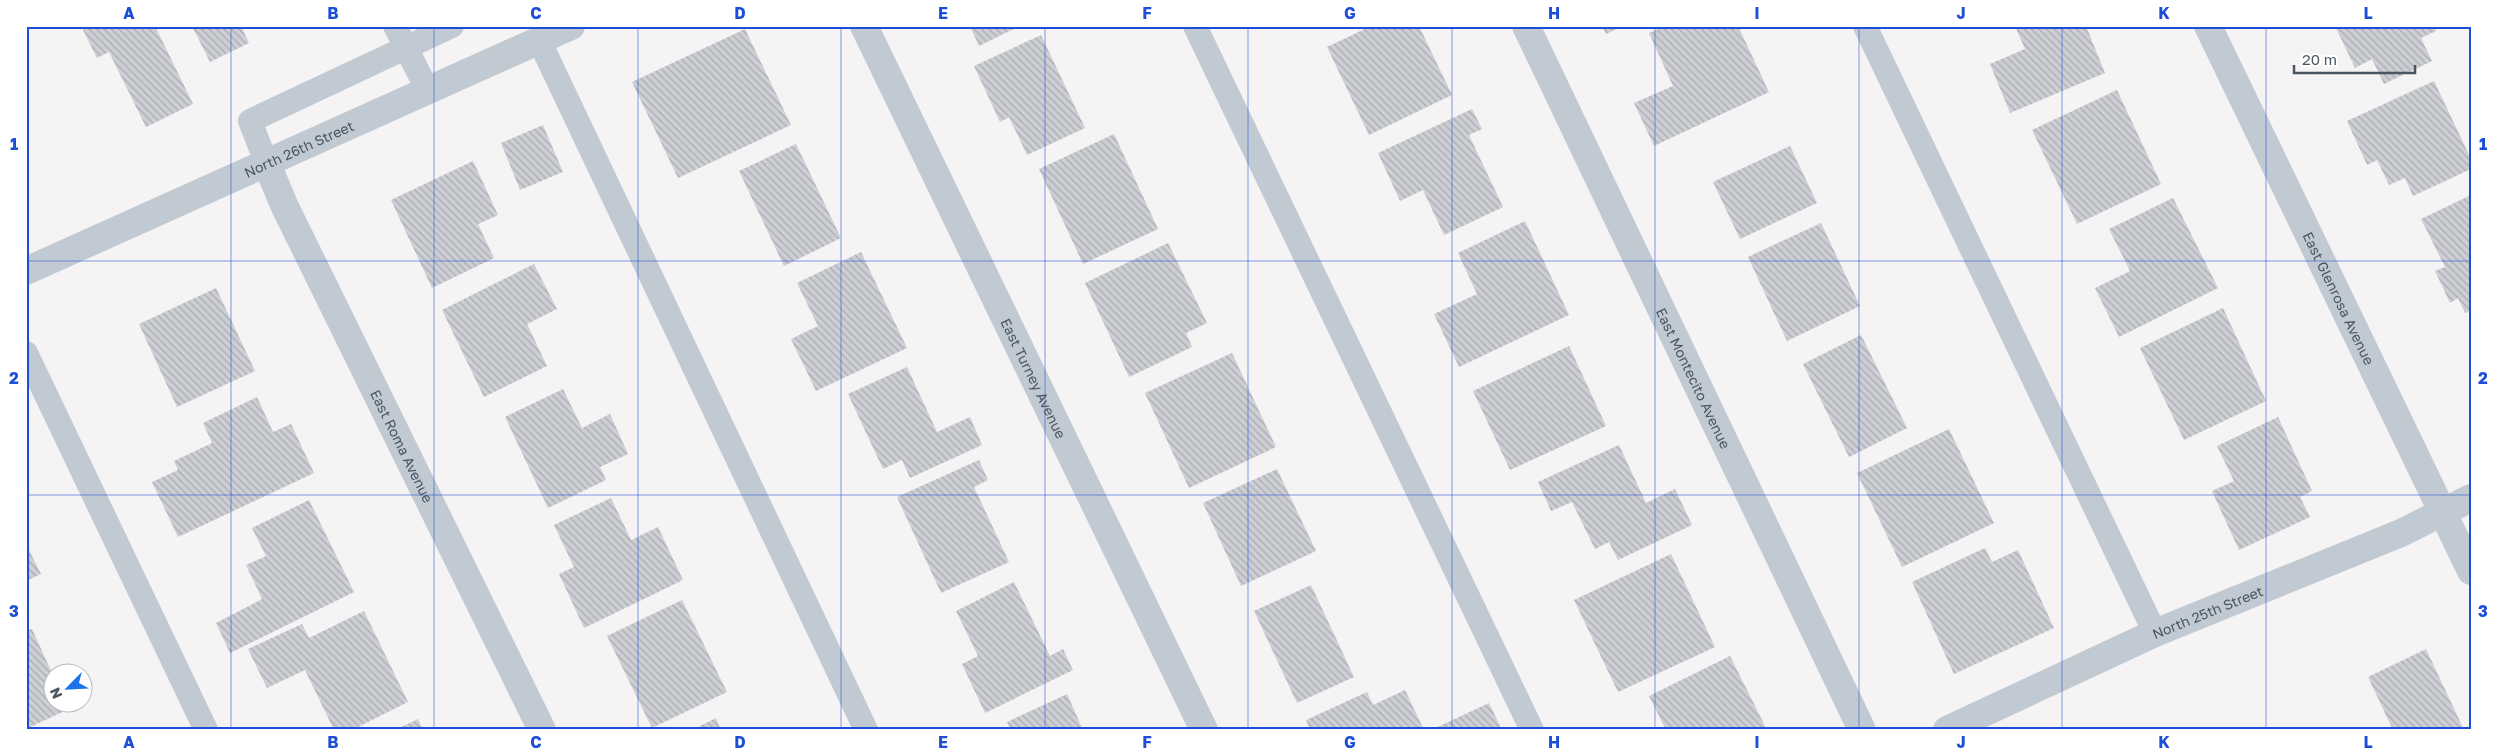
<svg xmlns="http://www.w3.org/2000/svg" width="2497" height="756" viewBox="0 0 2497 756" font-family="'Golos Text',sans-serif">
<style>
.building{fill:url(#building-back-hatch)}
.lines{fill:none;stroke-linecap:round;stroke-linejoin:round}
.lane{stroke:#c1cad2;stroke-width:24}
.street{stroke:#c1cad2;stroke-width:28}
.grid{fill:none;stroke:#1d4ed8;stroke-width:1;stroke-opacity:0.55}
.labels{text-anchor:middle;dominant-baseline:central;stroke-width:4.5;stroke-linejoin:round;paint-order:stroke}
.street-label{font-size:14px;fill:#4a5661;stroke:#fff}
.neatline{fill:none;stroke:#1d4ed8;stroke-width:2}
.grid-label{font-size:16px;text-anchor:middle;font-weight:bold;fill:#1d4ed8}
</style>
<defs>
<pattern id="building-back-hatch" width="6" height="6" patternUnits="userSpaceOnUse" patternTransform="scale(1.25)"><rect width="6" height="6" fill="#cdcfd5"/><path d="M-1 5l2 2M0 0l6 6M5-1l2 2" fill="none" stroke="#a8abb0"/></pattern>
</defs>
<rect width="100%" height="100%" fill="#f5f3f3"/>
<path class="building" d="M81 26H155L193 104 146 127 109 52 97 58Z
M192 26H246L242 28 249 43 210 62Z
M970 26H1020L979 46Z
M1371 26H1419L1452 95 1369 135 1327 47Z
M1602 26H1623L1606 34Z
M1665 26H1738L1769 92 1654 146 1634 103 1673 86 1649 33Z
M2015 26H2086L2105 73 2010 113 1990 64 2025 49Z
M2335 26H2434L2436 31 2421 38 2432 61 2384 84 2372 59 2355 68Z
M745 29 791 125 678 178 632 82Z
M1041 35 1085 128 1027 155 1009 117 1000 122 974 66Z
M2434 81 2471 159V169L2413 196 2405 178 2389 185 2377 160 2367 165 2347 121Z
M2117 90 2161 184 2077 224 2032 130Z
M1472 109 1482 129 1469 135 1503 207 1444 235 1423 190 1400 201 1378 153Z
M543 125 563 172 520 190 501 143Z
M1114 134 1158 229 1083 264 1039 169Z
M796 144 841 238 784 266 739 171Z
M1790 146 1817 203 1740 239 1713 182Z
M473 161 498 215 478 224 494 258 432 288 391 200Z
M2471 195V311L2465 313 2458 298 2450 303 2435 271 2445 267 2421 219Z
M2173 198 2218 288 2119 337 2095 288 2130 271 2109 229Z
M1525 221 1569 315 1459 367 1434 314 1477 294 1458 253Z
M1821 223 1860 306 1787 341 1748 257Z
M1168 243 1207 323 1186 333 1192 347 1129 377 1085 283Z
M861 252 907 348 816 391 791 339 818 326 797 283Z
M534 264 557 309 527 324 547 366 484 397 442 310Z
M216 288 255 371 177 407 139 324Z
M2223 308 2266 401 2184 440 2140 348Z
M1861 335 1907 428 1849 457 1803 364Z
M1569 346 1606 426 1510 470 1473 391Z
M1232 353 1276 447 1189 488 1145 393Z
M907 367 937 432 970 417 982 445 910 478 902 460 883 469 848 394Z
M563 389 582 428 610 414 628 454 600 467 606 480 548 508 505 417Z
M257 397 273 432 291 424 314 473 178 537 152 482 178 470 174 461 212 443 203 423Z
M2278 417 2312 491 2300 497 2310 517 2239 550 2212 491 2234 481 2217 446Z
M1949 429 1994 523 1902 567 1857 473Z
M1619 445 1646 503 1675 489 1692 525 1618 560 1609 542 1595 549 1572 502 1551 511 1538 482Z
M979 460 988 480 974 487 1009 562 941 593 897 497Z
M1277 469 1316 551 1241 586 1203 503Z
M611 498 631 540 658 527 683 580 584 628 559 574 574 567 554 525Z
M309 500 354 592 230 653 216 623 262 599 246 565 266 556 252 528Z
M26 544 41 574 26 581Z
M1985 548 1992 562 2018 550 2054 628 1954 674 1912 582Z
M1671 554 1715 647 1618 692 1574 600Z
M1014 582 1050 656 1063 649 1073 670 985 713 962 664 978 656 956 611Z
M1311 585 1354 677 1297 703 1254 611Z
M682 600 727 692 652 728 607 636Z
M364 611 408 702 352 730H334L305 670 267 688 248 649 302 624 309 638Z
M32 629 52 673V704H67L69 709 26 729V631Z
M2426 649 2464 730H2393L2368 677Z
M1730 656 1767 730H1666L1649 696Z
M1405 690 1424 730H1310L1306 720 1367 692 1373 705Z
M1067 694 1083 730H1011L1007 722Z
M1489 703 1502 730H1431Z
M716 718 721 730H692Z
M418 719 423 730H395Z"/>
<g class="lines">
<path class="lane" d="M395 26 428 91
M1195 26 1532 730
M1865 26 2155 633
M539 40 866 730
M266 162 250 121 452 26
M26 353 206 730"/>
<g class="street">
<path id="s1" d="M864 26 1204 730"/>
<path id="s2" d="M1526 26 1862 730"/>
<path id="s3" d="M2208 26 2471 571"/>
<path id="s4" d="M266 162 285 207 542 730"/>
<path id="s5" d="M26 271 571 26"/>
<path id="s6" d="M1947 730 2155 633 2401 533 2471 498"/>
</g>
</g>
<path class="grid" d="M231 26V730M434 26V730M638 26V730M841 26V730M1045 26V730M1248 26V730M1452 26V730M1655 26V730M1859 26V730M2062 26V730M2266 26V730M26 261H2471M26 495H2471"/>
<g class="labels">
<g class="street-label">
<text stroke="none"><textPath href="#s5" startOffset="299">North 26th Street</textPath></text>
<text stroke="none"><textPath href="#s3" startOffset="302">East Glenrosa Avenue</textPath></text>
<text stroke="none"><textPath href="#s1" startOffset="391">East Turney Avenue</textPath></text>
<text stroke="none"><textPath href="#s2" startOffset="390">East Montecito Avenue</textPath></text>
<text stroke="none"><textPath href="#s4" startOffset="315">East Roma Avenue</textPath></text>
<text stroke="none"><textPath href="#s6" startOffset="286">North 25th Street</textPath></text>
</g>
</g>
<rect width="2497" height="756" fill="none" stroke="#ffffff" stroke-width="55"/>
<g transform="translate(68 688) rotate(246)"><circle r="24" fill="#ffffff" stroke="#b7bbc0"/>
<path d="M0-4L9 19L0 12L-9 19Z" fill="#1a73e8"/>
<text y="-8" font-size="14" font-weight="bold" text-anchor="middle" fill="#4a5661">N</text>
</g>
<path d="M2294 65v8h121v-8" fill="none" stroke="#4a5661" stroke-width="2.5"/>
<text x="2302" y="65" font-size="15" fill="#4a5661" stroke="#ffffff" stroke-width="4" paint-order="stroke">20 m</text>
<rect x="28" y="28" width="2442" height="700" class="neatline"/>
<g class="grid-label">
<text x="129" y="19">A</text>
<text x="333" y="19">B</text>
<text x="536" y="19">C</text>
<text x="740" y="19">D</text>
<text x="943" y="19">E</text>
<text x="1147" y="19">F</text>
<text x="1350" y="19">G</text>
<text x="1554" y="19">H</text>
<text x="1757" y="19">I</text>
<text x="1961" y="19">J</text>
<text x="2164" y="19">K</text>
<text x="2368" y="19">L</text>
<text x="14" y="150">1</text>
<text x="2483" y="150">1</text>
<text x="14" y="384">2</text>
<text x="2483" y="384">2</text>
<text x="14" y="617">3</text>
<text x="2483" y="617">3</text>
<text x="129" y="748">A</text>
<text x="333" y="748">B</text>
<text x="536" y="748">C</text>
<text x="740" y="748">D</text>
<text x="943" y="748">E</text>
<text x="1147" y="748">F</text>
<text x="1350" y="748">G</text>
<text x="1554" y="748">H</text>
<text x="1757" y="748">I</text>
<text x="1961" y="748">J</text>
<text x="2164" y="748">K</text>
<text x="2368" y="748">L</text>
</g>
</svg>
